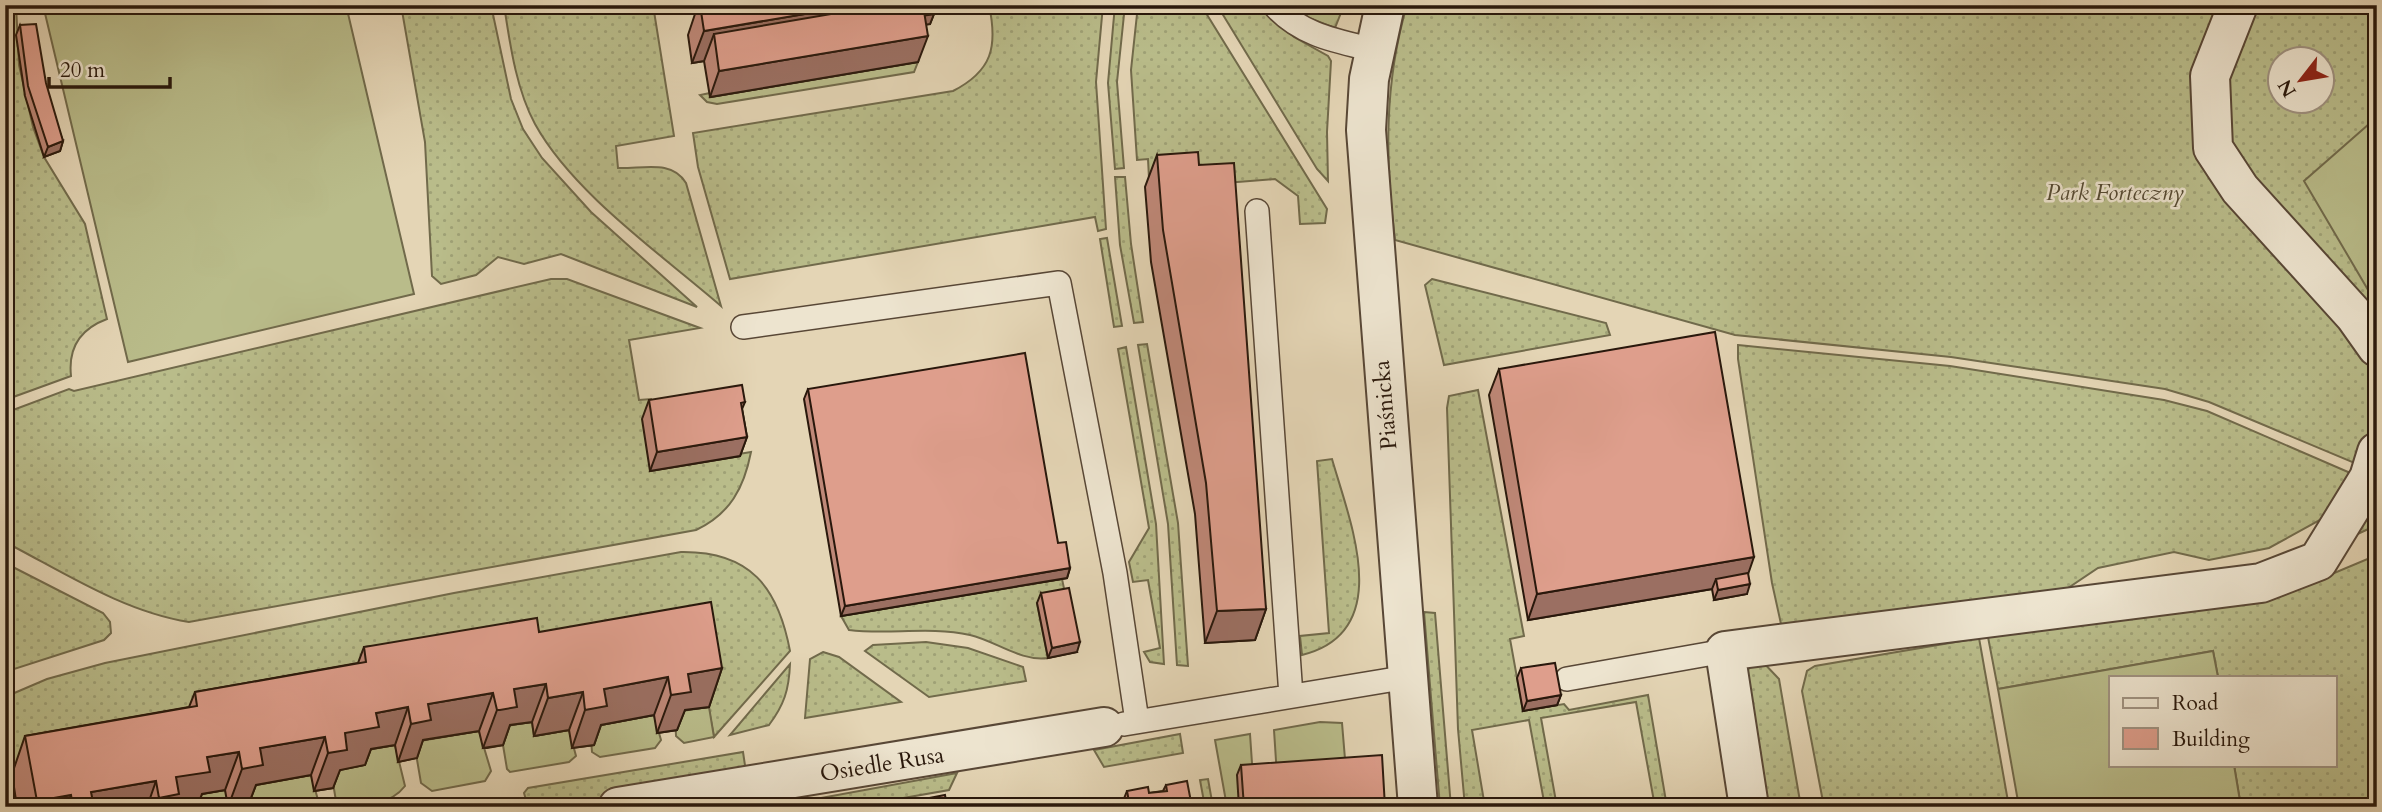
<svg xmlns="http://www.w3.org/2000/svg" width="2382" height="812" viewBox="0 0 2382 812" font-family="Cardo,serif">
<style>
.grass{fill:url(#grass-dots);stroke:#716a4b;stroke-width:2;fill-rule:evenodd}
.forest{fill:url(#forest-firs);stroke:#716a4b;stroke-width:2}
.garden{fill:#b9bc8a;stroke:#716a4b;stroke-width:2}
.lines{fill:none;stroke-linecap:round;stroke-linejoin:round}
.service-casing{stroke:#584736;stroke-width:26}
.minor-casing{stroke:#584736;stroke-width:42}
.service{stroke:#ede4cf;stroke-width:23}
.minor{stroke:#ede4cf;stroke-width:38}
.wall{fill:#bf8878;stroke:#29180c;stroke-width:2}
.shaded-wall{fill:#9b6f62;stroke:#29180c;stroke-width:2}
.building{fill:#de9e8c;stroke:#29180c;stroke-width:2}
.labels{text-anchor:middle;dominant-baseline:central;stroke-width:5;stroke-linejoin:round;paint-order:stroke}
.park-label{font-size:23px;font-style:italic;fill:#544932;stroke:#ede4cf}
.street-label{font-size:23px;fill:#29180c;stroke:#ede4cf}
</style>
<defs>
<pattern id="grass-dots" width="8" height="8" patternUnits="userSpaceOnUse" patternTransform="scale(1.75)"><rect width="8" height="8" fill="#b9bc8a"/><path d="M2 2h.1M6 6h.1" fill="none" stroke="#9fa176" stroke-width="1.8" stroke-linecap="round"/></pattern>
<pattern id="forest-firs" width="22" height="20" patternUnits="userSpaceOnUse" patternTransform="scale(1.75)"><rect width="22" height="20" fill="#b9bc8a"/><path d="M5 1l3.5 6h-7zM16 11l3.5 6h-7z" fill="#9fa176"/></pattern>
</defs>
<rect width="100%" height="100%" fill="#e4d5b5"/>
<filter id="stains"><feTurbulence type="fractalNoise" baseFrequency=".00286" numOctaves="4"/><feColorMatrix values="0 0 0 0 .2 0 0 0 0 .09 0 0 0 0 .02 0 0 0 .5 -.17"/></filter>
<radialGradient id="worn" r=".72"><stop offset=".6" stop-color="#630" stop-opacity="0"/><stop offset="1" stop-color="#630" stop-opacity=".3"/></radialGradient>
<path class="grass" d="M5 5H16L19 65 33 127 44 157 85 224 107 319C80 329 68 348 71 376L5 400Z
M401 5H491L511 99 523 129 542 158 591 212 697 307 561 254 524 264 498 257 476 275 441 284 432 276 425 142Z
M504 5H653L674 136 616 146 618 168C642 169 672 159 686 183L721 306C661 254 573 193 535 124 516 89 510 44 504 5Z
M989 5H1103L1096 82 1106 229 1098 231 1095 217 730 279 698 167 693 133 953 91C992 71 998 47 989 5Z
M1115 5H1125L1117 82 1124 168 1115 169 1108 83Z
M1138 5H1201L1327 209 1325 223 1300 224 1298 196 1275 179 1200 185 1149 178 1148 159 1137 160 1131 70Z
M1217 5H1259L1294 37 1328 56 1331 61 1327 132 1328 181 1317 169Z
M1407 5H2377V327L2372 360 2377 380V425L2364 467 2209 402 2165 389 1951 357 1735 335 1395 240C1385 161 1384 83 1407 5ZM2280 60H2322V102H2280Z
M1115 177H1125L1131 244 1143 322 1134 323 1120 245Z
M1107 238 1122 326 1114 327 1100 239Z
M551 279H567L700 328 629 340 639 400 651 399 654 417 739 454 751 452C744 488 730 514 696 530L189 622C124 612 63 572 5 542V413L69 389 74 391Z
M1432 279 1606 323 1610 335 1444 365 1425 285Z
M1147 344 1178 523 1188 666 1177 665 1168 524 1138 345Z
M1738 345 1950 366 2164 400 2207 411 2355 475 2329 515 2269 548 2209 560 2174 552 2098 568 2068 588 1792 631 1781 624 1772 583 1738 359Z
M1126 347 1156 524 1164 664 1150 662 1144 652 1160 648 1148 580 1133 582 1129 562 1149 528 1118 349Z
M1478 390 1524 636 1510 639 1523 711 1564 704 1569 710 1648 695 1667 807H1655L1636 702 1541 718 1557 807H1545L1529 720 1472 730 1485 807H1465L1458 729 1447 408 1449 396Z
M1332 459C1350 522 1396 632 1302 655L1300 636 1329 633 1317 461Z
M2377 487V525L2351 537Z
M681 552C750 551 778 587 790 651L714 737 696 640 17 807H5V697L47 679 105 663 454 593Z
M2377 555V807H2241L2234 765H2335V677H2218L2213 651 1998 689 1988 637 2320 579Z
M5 563 103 613 110 622 111 633 104 640 5 672Z
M1062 579 1066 598 1037 603 1048 658C1021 662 996 641 970 635 929 626 889 635 849 630L841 616Z
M1424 612 1435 613 1451 807H1440Z
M1979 638 2009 807H1824L1802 691 1807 671 1815 666Z
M926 642 968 648 1023 667 1026 681 929 697 865 651 873 645Z
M823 652 839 657 901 702 805 718 810 659Z
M1759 658 1779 679 1801 807H1765L1747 673 1751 663Z
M790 664C789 690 784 705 769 725L730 735Z
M1180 734 1183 753 1104 767 1094 750Z
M743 752 746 772 559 807H528L524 793 528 788Z
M957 773 949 790 852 807H772Z
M1208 779 1213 807H1205L1200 780Z
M1025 800 1039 807H986V805Z"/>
<path class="forest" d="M1292 5H1344L1335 28 1309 18Z"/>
<path class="garden" d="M43 5H346L414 294 128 362Z
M918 62 914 72 717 104 707 102 700 95 710 93 711 97Z
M2377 117V298L2374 300 2304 181Z
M2213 651 2218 677H2111V765H2234L2241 807H2019L1998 689Z
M709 707 714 737 684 743 676 736 675 712Z
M654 715 661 740 655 748 600 757 592 752 590 727Z
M532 722 534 736 569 730 576 756 569 762 510 772 507 769 500 727Z
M1320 722 1342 723 1346 771 1277 776 1274 730Z
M479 731 491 771 485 781 432 791 421 783 414 742Z
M1250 734 1255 807H1227L1215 740Z
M395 745 405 786C390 806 361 807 337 807L331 771 364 765 362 751Z
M311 775 320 807H250L246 786Z
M225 790 232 807H195L194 795Z
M492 798 499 807H447Z"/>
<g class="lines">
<g class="service-casing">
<path id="service" d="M1274 5C1300 35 1337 41 1374 50
M1257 211 1291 696
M743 327 1059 283 1115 573 1137 721
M1567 679 1725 651
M1124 724 1408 677"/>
</g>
<g class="minor-casing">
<path id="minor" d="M1385 5 1369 79 1366 130 1418 807
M2238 5 2210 76 2213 148 2240 189 2355 316 2377 347
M618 807 1104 727
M1749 807 1725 651 2261 583 2318 561 2369 478 2377 452"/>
</g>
<use href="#service" class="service"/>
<use href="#minor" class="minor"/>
</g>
<path class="wall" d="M694 5H932L934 14 930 24H926L918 62 710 97 704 61 692 63 688 35 695 14Z
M20 25 63 141 60 151 44 157 25 96 16 35Z
M1157 155 1266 609 1255 640 1205 643 1195 514 1151 262 1145 187Z
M1499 369 1748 573 1747 594 1714 600 1712 589 1528 620 1489 395Z
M808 389 1058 543 1070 568 1067 578 841 616 804 399Z
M649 400 745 402 742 409 747 437 740 456 650 471 642 419Z
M1041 593 1077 652 1048 658 1037 603Z
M539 632 722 668 709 707 685 710 677 730 657 733 654 715 601 725 594 745 572 748 569 730 534 736 532 722 510 725 503 745 487 748H483L479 731 423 740 417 758 398 762 395 745 371 749 365 765 340 770 333 788 314 791 311 775 256 785 249 803 228 807 225 790 202 794 197 807H17L12 774 25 736 189 707 195 692 358 663 364 647Z
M1521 668 1561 695 1557 705 1523 711 1517 678Z
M1241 765 1385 807H1239L1237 775Z
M1166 785 1192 807H1124L1123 801 1127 791 1149 793 1163 791Z"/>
<path class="shaded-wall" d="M858 5H884L874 32 714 34 704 61 692 63 704 31Z
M934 14 930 24 913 27 916 17Z
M928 36 918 62 710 97 719 71Z
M63 141 60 151 44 157 48 147Z
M747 437 740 456 650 471 657 452Z
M1754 557 1745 583 1716 579 1712 589 1528 620 1537 594Z
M1070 568 1067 578 841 616 845 606Z
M1750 584 1747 594 1714 600 1718 590Z
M1266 609 1255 640 1205 643 1217 611Z
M1080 642 1077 652 1048 658 1052 648Z
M722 668 709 707 685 710 677 730 657 733 671 695 688 674Z
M668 677 654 715 601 725 594 745 572 748 585 710 604 689Z
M546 684 532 722 510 725 503 745 483 748 497 710 514 689Z
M583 692 569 730 534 736 548 698Z
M493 693 479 731 423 740 417 758 398 762 411 724 428 704Z
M1561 695 1557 705 1523 711 1527 701Z
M408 707 395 745 371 749 365 765 340 770 333 788 314 791 328 753 345 733 376 713Z
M325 737 311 775 256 785 249 803 228 807 242 769 260 748Z
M239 752 225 790 202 794 197 807H156L159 798 176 777 207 757Z
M156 781 147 807H86L91 792Z
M71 795 67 807H35L37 801Z"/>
<path class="building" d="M700 5H858L704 31Z
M884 5H923L928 36 719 71 714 34Z
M923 5H932L934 14 925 15Z
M36 24 46 83 63 141 48 147 28 86 20 25Z
M1198 152 1199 165 1234 163 1266 609 1217 611 1206 483 1163 230 1157 155Z
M1715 332 1754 557 1537 594 1499 369Z
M1025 353 1058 543 1066 542 1070 568 845 606 808 389Z
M742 385 745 402 741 403 747 437 657 452 649 400Z
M1748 573 1750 584 1718 590 1716 579Z
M1069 588 1080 642 1052 648 1041 593Z
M711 602 722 668 688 674 691 692 671 695 668 677 604 689 607 706 585 710 583 692 548 698 546 684 514 689 517 707 500 710H497L493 693 428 704 431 720 411 724 408 707 376 713 379 727 345 733 347 750 328 753 325 737 260 748 263 765 242 769 239 752 207 757 210 772 176 777 179 794 159 798 156 781 91 792 94 807H73L71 795 37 801 25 736 197 706 195 692 366 662 364 647 537 618 539 632Z
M1555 663 1561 695 1527 701 1521 668Z
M1382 755 1385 807H1244L1241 765Z
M1187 781 1192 807H1130L1127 791 1148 787 1149 793 1167 791 1166 785Z
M945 795 947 807H926L924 799Z"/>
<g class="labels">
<g class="park-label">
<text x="2115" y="192">Park Forteczny</text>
</g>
<g class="street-label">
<text transform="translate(1385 405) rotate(-95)">Piaśnicka</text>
<text transform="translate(882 764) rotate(-9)">Osiedle Rusa</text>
</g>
</g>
<rect width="2382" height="812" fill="none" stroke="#e4d5b5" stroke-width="28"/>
<rect x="7" y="7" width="2368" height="798" fill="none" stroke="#29180c" stroke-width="3.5"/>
<rect x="14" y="14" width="2354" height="784" fill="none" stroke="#29180c" stroke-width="2"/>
<rect x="2109" y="676" width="228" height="91" fill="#ede4cf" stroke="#9f9281" stroke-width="2"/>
<rect x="2123" y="698" width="35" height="10" fill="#ede4cf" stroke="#9f9281" stroke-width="2"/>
<text x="2172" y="710" font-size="21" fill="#29180c">Road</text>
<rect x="2123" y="728" width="35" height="21" fill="#de9e8c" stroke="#9f9281" stroke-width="2"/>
<text x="2172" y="746" font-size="21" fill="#29180c">Building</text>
<g transform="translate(2301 80) rotate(239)"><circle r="33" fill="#ede4cf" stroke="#9f9281" stroke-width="2"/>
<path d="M0-5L12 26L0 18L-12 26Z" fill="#8f2418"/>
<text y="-10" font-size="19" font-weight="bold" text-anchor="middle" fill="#29180c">N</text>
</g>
<path d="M49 77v10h121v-10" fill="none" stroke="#29180c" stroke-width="3.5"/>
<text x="60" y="77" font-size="21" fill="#29180c" stroke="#ede4cf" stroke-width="5" paint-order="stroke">20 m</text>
<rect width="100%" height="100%" filter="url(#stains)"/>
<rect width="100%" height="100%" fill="url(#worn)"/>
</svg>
